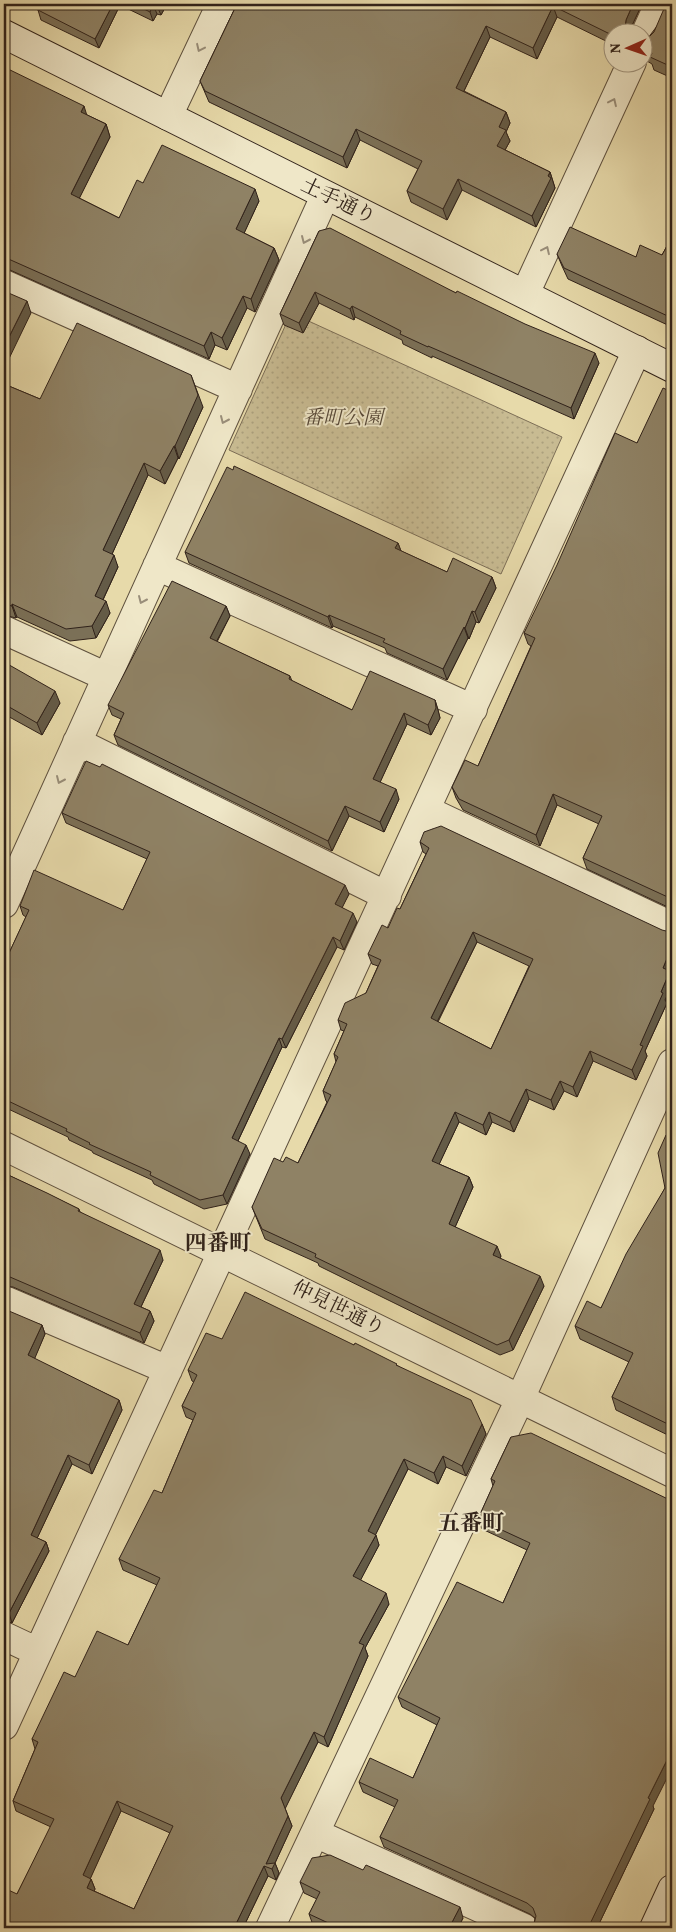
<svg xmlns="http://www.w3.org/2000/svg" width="676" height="1932" viewBox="0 0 676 1932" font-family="Vollkorn,'Noto Serif JP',serif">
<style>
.park{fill:url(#park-dots);stroke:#7c6e56}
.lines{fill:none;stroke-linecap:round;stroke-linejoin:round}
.street-casing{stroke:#5e503e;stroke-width:30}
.secondary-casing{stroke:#30221a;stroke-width:30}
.street{stroke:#efe7c8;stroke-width:28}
.secondary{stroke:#efe7c8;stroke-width:28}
.wall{fill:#7b7057;stroke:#30221a;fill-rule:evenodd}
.shaded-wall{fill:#645b47;stroke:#30221a}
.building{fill:#8f8265;stroke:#30221a;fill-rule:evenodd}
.oneway{stroke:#998e7a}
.labels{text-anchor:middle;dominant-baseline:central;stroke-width:4;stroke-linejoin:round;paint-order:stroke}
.street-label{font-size:20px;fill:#30221a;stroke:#efe7c8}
.park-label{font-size:20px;font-style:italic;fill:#564838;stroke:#efe7c8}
.quarter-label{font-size:22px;font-weight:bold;fill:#30221a;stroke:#efe7c8}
</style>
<defs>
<pattern id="park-dots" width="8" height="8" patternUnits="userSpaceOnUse" patternTransform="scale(1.25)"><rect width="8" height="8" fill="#c8bb92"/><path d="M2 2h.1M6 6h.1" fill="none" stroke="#aca07d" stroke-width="1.8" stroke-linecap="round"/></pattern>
</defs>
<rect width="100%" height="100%" fill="#e7daaa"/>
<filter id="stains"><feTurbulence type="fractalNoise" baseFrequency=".004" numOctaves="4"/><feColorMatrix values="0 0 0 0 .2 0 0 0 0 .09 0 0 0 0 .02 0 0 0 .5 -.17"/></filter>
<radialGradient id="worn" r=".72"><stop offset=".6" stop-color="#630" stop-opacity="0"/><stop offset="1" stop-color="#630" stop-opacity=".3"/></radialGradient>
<path class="park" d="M291 313 562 437 501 574 229 450Z"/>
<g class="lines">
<g class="street-casing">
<path id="street" d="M644 37 659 4
M168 116 221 4
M4 284 238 389
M525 294 632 62
M157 566 473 709
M4 630 107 677
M77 742 387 896
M426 810 672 926
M4 904 325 196
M4 1146 672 1473
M4 1307 7 1301 168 1370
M4 1636 38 1652
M4 1726 637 350
M315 1833 524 1928
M270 1928 520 1399 672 1063"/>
</g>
<g class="secondary-casing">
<path id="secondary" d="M4 34 672 368
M654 1928 672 1889"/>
</g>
<use href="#street" class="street"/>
<use href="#secondary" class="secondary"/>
</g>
<path class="wall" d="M26 4H167L161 15 157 14 153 21 120 5 99 48 41 20 38 10Z
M237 4H642L629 32H614V45L557 17 537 59 490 37 464 91 506 112 510 123 506 132 510 141 505 150 550 172 555 188 536 227 462 190 447 220 411 202 407 191 418 169 360 140 347 168 209 102 200 81Z
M672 6V78L654 70 652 64 647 61 644 50V39L648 38Z
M4 67 87 115 106 124 110 137 79 198 119 218 143 183 259 201 244 233 274 248 279 260 255 312 247 308 227 350 215 345 209 359 10 270 4 269Z
M319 231 456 293 599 363 574 419 432 356V358L403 344 402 340 355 317 354 320 319 303 303 333 284 325 280 314Z
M672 237V327L568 279 562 266 557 254 636 257 662 255Z
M4 384 40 399 203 407 179 459 178 458 165 484 148 475 112 554 118 567 103 600 110 613 96 638 70 641 17 617 16 618 4 615Z
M672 392V909L587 869 583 858 599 824 557 805 540 846 463 810 456 798 452 787 478 766 531 646 528 644 524 633 637 443Z
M398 543 401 551 447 572 492 577 496 588 479 623 476 622 469 639 468 638 447 680 387 653 385 648 333 626 332 628 189 563 185 552Z
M226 606 230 616 217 642 290 676 292 681 352 710 435 700 438 710 440 718 431 735 407 724 380 782 399 799 384 832 349 816 332 851 118 745 114 735 121 719 112 715 108 705Z
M4 662 60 703 42 735 4 714Z
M62 813 349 894 342 907 357 922 344 950 337 947 286 1048 282 1047 238 1141 250 1154 227 1204 204 1209 154 1184 152 1180 93 1153 92 1151 69 1140 68 1137 4 1107V964L26 917 23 915 20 906 123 910 147 859 66 823Z
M420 842 670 971 672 977V985L665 1000 667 1003 645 1051 647 1056 636 1080 593 1061 577 1097 564 1091 554 1110 529 1099 514 1132 492 1122 486 1135 459 1122 439 1164 469 1177 473 1187 455 1227 501 1256 500 1258 544 1286 513 1350 500 1355 319 1266 318 1263 265 1239 252 1207 283 1162 298 1163 327 1102 326 1101 323 1091 336 1062 334 1054 344 1031 341 1030 338 1020 366 993 378 966 372 964 368 954 388 928 400 909 426 854 423 852ZM477 942 529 966 491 1049 438 1022Z
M672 1138V1437L616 1410 612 1397 629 1362 580 1339 575 1326 601 1308 665 1188Z
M4 1173 79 1209 80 1212 163 1260 141 1307 150 1311 154 1321 144 1343 13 1287 4 1286Z
M4 1312 42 1325 45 1334 34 1359 119 1400 122 1410 92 1474 72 1464 37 1538 46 1542 49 1551 12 1623 4 1621Z
M222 1339 354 1345 398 1366 482 1424 486 1434 466 1476 446 1467 438 1484 408 1469 375 1535 379 1545 360 1580 389 1604 365 1648 368 1656 328 1747 318 1742 285 1808 292 1826 275 1863 279 1873 276 1880 268 1876 243 1928 17 1894 51 1827 16 1811 13 1801 35 1749 32 1739 75 1677 128 1645 157 1585 123 1570 119 1559 162 1493 193 1420 186 1417 182 1406 194 1382 192 1381 188 1370ZM121 1811 170 1833 134 1909 94 1891 95 1889 91 1879 90 1878Z
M511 1437 654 1809 597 1928H531L534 1924 535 1918 530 1914 384 1847 380 1837 395 1807 363 1792 359 1782 413 1778 437 1725 402 1707 398 1697 503 1603 527 1550 482 1529 478 1519 493 1486 491 1479Z
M300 1882 463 1918 458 1928H321L313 1925 309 1914 317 1899 304 1893Z"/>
<path class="shaded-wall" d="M113 4H120V5L99 48 95 39Z
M153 4 157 14 153 21 150 12Z
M159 4H167L161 15 157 6Z
M633 4H642L629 32H626L625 28 626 20Z
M553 6 557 17 537 59 533 48Z
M486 26 490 37 460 99 456 88Z
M84 106 88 119 81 112Z
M506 112 510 123 506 132 510 141 501 157 497 146 499 127Z
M106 124 110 137 75 207 71 194Z
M356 129 360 140 347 168 343 157Z
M550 172 555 188 536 227 532 216Z
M458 179 462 190 447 220 443 209Z
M255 189 259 201 240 242 236 229Z
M274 248 279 260 255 312 251 299Z
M315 292 319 303 303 333 299 323Z
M243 296 247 308 227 350 222 338Z
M27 301 31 313 4 369V347Z
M352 306 355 317 354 320 350 309Z
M211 332 215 345 209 359 204 346Z
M595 353 599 363 574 419 571 408Z
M191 375 203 407 179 459 175 446Z
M174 446 178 458 165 484 160 471Z
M144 463 148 475 108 563 103 550Z
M398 543 402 554 395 548Z
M114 555 118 567 99 608 95 596Z
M492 577 496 588 479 623 475 612Z
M106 601 110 613 96 638 92 626Z
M12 604 17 617 16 618 12 606Z
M226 606 230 616 213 648 210 638Z
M472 611 476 622 469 639 465 628Z
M329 615 333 626 332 628 328 617Z
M464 627 468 638 447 680 443 669Z
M55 691 60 703 42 735 37 723Z
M435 700 438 710 440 718 431 735 428 725Z
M404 713 407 724 377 789 373 779Z
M396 789 399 799 384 832 380 822Z
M553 794 557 805 540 846 536 835Z
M345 806 349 816 332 851 328 841Z
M345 885 349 894 339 914 335 904Z
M353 913 357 922 344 950 340 941Z
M473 932 477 942 434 1028 431 1018Z
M333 937 337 947 286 1048 282 1039Z
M672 946V964L666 978 663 968Z
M670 971 672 977V985L665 1000 667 1003 645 1051 647 1056 636 1080 632 1070 640 1045 661 992Z
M279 1038 282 1047 235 1147 232 1138Z
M590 1051 593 1061 577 1097 573 1087Z
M560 1081 564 1091 554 1110 551 1100Z
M526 1089 529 1099 514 1132 510 1122Z
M455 1112 459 1122 436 1171 432 1161Z
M489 1112 492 1122 486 1135 483 1125Z
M246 1145 250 1154 227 1204 223 1195Z
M469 1177 473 1187 452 1234 449 1224Z
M497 1246 501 1256 496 1265 493 1255Z
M160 1250 163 1260 138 1313 134 1304Z
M540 1276 544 1286 513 1350 509 1340Z
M150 1311 154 1321 144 1343 140 1333Z
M42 1325 45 1334 32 1365 28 1355Z
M119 1400 122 1410 92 1474 89 1465Z
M482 1424 486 1434 466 1476 462 1466Z
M68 1455 72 1464 34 1545 31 1535Z
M443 1456 446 1467 438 1484 434 1473Z
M404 1459 408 1469 372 1542 368 1531Z
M376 1535 379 1545 357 1587 353 1576Z
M46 1542 49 1551 12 1623 9 1613Z
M386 1593 389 1604 365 1648 368 1656 328 1747 324 1737 359 1643Z
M314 1732 318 1742 285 1809 281 1798Z
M672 1750V1768L653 1806 654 1809 597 1928H588L648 1798Z
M117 1801 121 1811 87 1886 83 1875Z
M288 1816 292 1826 275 1863 279 1873 276 1880 272 1869 266 1864Z
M264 1866 268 1876 243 1928H234Z
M91 1879 95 1889 91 1898 87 1888Z
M460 1907 463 1918 458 1928H449Z"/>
<path class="building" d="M41 4H113L95 39 38 10Z
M134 4H159L157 6 153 4 150 12Z
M237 4H633L626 20 625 28 626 32H614V36L553 6 533 48 486 26 456 88 506 112 499 127 506 130 497 146 550 172 548 176 551 178 532 216 458 179 443 209 407 191 422 161 356 129 343 157 205 91 200 81Z
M666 4 672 6V67L650 57 652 53 644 49V39L648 38 654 32Z
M4 67 84 106 81 112 106 124 71 194 119 218 137 180 143 183 162 145 255 189 236 229 274 248 251 299 243 296 222 338 211 332 204 346 4 257Z
M570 227 636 257 640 245 662 255 672 237V318L564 268 557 254Z
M330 228 456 293 457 291 525 324 595 353 571 408 428 346V347L400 334 401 331 352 306 350 309 315 292 299 323 280 314 319 231Z
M4 291 27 301 4 347Z
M77 323 191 375 198 395 175 446H174L160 471 144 463 103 550 114 555 95 596 106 601 92 626 66 629 12 604V606L4 604V384L40 399Z
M663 388 672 392V899L583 858 602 816 553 794 536 835 459 799 452 787 465 760 478 766 535 638 524 633 557 565 615 433 637 443Z
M234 466 398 543 395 548 447 572 453 558 492 577 475 612 472 611 465 628 464 627 443 669 383 642 385 639 329 615 328 617 185 552 227 467 233 470Z
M172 581 226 606 210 638 290 676 289 679 352 710 370 671 435 700 436 708 428 725 404 713 373 779 396 789 380 822 345 806 328 841 114 735 124 713 108 705Z
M4 662 55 691 37 723 4 704Z
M86 761 100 767 102 764 345 885 335 904 353 913 340 941 333 937 282 1039 279 1038 232 1138 246 1145 223 1195 200 1200 150 1175 151 1172 89 1144 90 1143 66 1131 67 1129 4 1099V964L29 910 20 906 34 870 123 910 150 852 62 813Z
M441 826 662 930 670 932 672 931V946L663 968 670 971 661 992 663 993 640 1045 643 1046 632 1070 590 1051 573 1087 560 1081 551 1100 526 1089 510 1122 489 1112 483 1125 455 1112 432 1161 469 1177 449 1224 497 1246 493 1255 540 1276 509 1340 497 1345 315 1257 316 1254 262 1229 252 1207 274 1158 283 1162 286 1157 298 1163 331 1095 323 1091 338 1057 334 1054 347 1024 338 1020 345 1003 366 993 381 960 368 954 382 925 388 928 397 908 400 909 429 848 420 842 424 832ZM473 932 533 959 491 1049 431 1018Z
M666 1135 672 1138V1426L612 1397 633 1353 575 1326 587 1301 601 1308 626 1254 665 1188 658 1153Z
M4 1173 47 1193 79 1209 78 1211 160 1250 134 1304 150 1311 140 1333 10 1277 4 1276Z
M245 1292 354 1345 355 1343 397 1364 396 1365 471 1400 482 1424 462 1466 443 1456 434 1473 404 1459 368 1531 376 1535 353 1576 386 1593 359 1643 364 1645 324 1737 314 1732 281 1798 288 1816 266 1864 275 1863 272 1869 264 1866 234 1928H4V1888L17 1894 54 1819 13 1801 38 1742 32 1739 64 1672 75 1677 97 1631 128 1645 160 1578 119 1559 154 1490 162 1493 196 1413 182 1406 197 1375 188 1370 206 1333 222 1339ZM117 1801 173 1826 134 1909 87 1888 91 1879 83 1875Z
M9 1311 42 1325 28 1355 119 1400 89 1465 68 1455 31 1535 46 1542 9 1613 4 1612V1312Z
M531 1433 672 1501V1750L648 1798 650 1799 588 1928H531L534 1924 536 1916 533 1908 527 1903 380 1837 398 1800 359 1782 370 1758 413 1778 440 1718 398 1697 457 1582 503 1603 530 1543 478 1519 495 1481 491 1479 511 1437Z
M330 1855 363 1870 366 1865 460 1907 449 1928H339L309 1914 320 1892 300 1882 312 1858Z"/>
<defs><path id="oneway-chevron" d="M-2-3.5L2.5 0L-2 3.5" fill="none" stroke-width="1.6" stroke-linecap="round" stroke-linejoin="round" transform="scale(1.25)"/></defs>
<g class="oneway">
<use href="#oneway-chevron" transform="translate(200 48) rotate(115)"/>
<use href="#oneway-chevron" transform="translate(613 102) rotate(-65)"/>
<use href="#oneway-chevron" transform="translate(305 240) rotate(114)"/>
<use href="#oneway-chevron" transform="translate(546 250) rotate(-65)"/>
<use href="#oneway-chevron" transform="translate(224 420) rotate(114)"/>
<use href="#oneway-chevron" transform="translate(142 600) rotate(114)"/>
<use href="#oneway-chevron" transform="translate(60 780) rotate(114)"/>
</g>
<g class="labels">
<g class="street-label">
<text transform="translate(338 202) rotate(26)">土手通り</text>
<text transform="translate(338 1309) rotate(26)">仲見世通り</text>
</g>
<g class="park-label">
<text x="343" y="419">番町公園</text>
</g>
<g class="quarter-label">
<text x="218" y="1244">四番町</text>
<text x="471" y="1524">五番町</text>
</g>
</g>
<rect width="676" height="1932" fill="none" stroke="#e7daaa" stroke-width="20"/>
<rect x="5" y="5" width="666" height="1922" fill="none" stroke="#30221a" stroke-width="2.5"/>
<rect x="10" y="10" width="656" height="1912" fill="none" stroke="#30221a"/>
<g transform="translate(628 48) rotate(268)"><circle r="24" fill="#efe7c8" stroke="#a39882"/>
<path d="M0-4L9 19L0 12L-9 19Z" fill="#8f2418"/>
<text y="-8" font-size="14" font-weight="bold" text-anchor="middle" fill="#30221a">N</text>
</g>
<rect width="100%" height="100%" filter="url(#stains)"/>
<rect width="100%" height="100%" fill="url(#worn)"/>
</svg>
